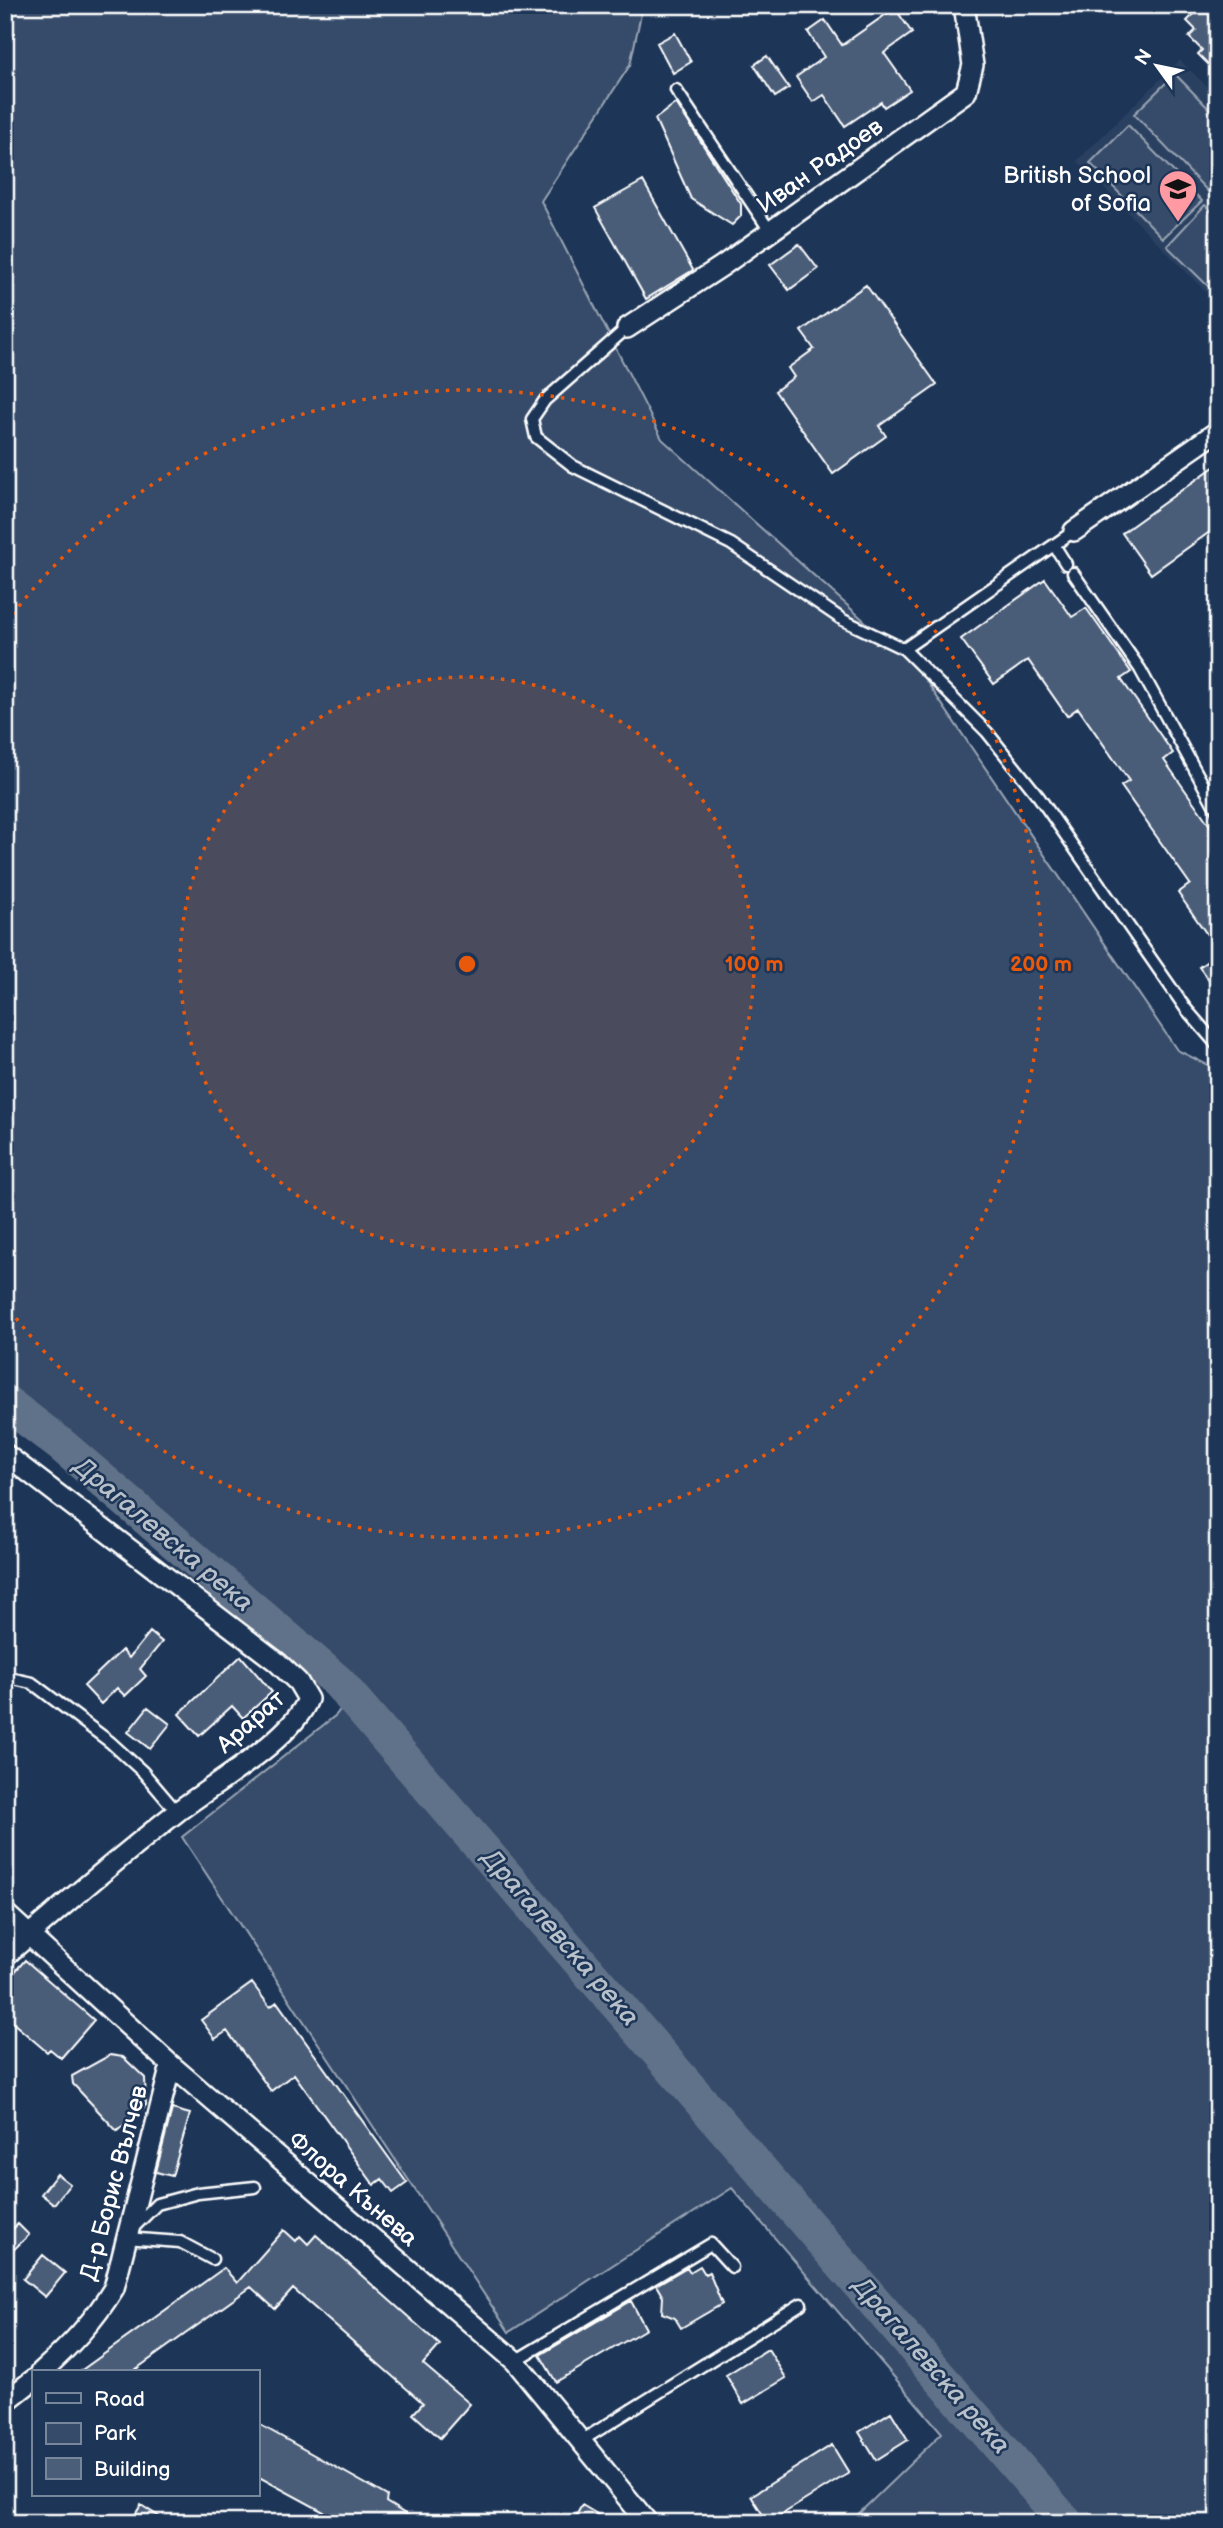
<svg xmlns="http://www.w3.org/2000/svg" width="1223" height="2528" viewBox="0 0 1223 2528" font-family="'Balsamiq Sans',sans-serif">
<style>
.built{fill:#2a4161}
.green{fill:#364b69;stroke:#9aa5b4;stroke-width:2}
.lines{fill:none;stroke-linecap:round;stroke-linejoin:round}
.river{stroke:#617289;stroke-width:35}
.building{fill:#4a5d79;stroke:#fff;stroke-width:2}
.lane-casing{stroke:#fff;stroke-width:15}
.street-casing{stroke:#fff;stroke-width:24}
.lane{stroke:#1d3557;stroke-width:10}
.street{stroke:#1d3557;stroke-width:19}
.ring{fill:none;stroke:#e8590c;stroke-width:3.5;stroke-dasharray:3.5 7}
.labels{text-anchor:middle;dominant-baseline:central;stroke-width:5;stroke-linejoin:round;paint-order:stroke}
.street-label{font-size:24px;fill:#fff;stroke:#1d3557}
.poi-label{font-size:24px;fill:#fff;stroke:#1d3557;text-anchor:end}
.water-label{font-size:26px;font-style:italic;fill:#b8c0ca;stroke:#1d3557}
.centre{fill:#e8590c;stroke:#1d3557;stroke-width:3.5}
.ring-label{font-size:21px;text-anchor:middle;font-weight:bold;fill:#e8590c;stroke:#1d3557;stroke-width:5;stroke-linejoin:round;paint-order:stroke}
</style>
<rect width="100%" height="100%" fill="#1d3557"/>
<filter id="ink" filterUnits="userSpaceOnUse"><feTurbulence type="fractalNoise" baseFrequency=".0143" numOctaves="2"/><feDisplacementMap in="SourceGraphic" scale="14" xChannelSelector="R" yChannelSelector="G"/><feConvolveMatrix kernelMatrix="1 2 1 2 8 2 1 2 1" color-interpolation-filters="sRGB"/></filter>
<g filter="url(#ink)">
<path class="built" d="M1180 60 1218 98V284L1208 294 1077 161Z"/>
<path class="green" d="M5 5H643L630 65 541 201 662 439 918 669 1177 1050 1218 1070V2523H849L942 2433 732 2188 509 2332 182 1837 336 1715 359 1683 5 1422Z
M1175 74 1218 118V202L1134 114Z
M1128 125 1202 201 1163 238 1090 163Z
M1205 205 1218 218V282L1211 289 1167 246Z"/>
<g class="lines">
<path class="river" d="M5 1402 60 1444 338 1682 1066 2523"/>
</g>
<path class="building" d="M1203 5H1218V74L1198 54 1202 50 1189 37 1196 30 1187 21Z
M895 8 912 33 884 53 910 90 884 107 881 102 845 126 824 95 813 102 796 77 824 57 808 32 825 20 842 45Z
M675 33 691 62 673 73 657 43Z
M767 56 789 88 775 97 754 65Z
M676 103 741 204V216L732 225 691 199 655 119Z
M643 181 693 270 646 299 595 208Z
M799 244 818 269 789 290 770 265Z
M866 285 937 385 879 426 886 436 833 474 775 391 794 377 788 368 814 349 801 331Z
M1218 464V526L1151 574 1122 533Z
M1045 579 1072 617 1086 608 1131 672 1121 679 1173 753 1164 760 1218 837V950L1178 893 1190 884 1121 786 1129 781 1078 708 1067 716 1028 660 994 684 961 639Z
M1218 954V993L1199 967Z
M150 1632 162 1642 140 1669 146 1676 125 1696 117 1688 101 1704 84 1686 122 1650 129 1658Z
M241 1656 272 1692 243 1718 232 1706 199 1736 179 1714Z
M148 1707 170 1724 150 1749 128 1732Z
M25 1960 94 2020 61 2058 50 2049 47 2052 5 2016V1983Z
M252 1983 270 2007 277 2002 407 2183 393 2193 382 2179 374 2185 294 2074 271 2091 227 2031 215 2039 201 2020Z
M110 2055 123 2057 145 2078 146 2105 117 2131 73 2084 72 2076Z
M172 2109 190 2114 172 2176 156 2172Z
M57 2174 70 2184 54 2204 41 2194Z
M18 2224 29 2235 5 2258V2236Z
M284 2230 296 2241 300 2236 308 2244 316 2235 440 2345 423 2364 470 2404 440 2438 413 2414 423 2403 293 2289 275 2309 251 2287 132 2372H79L224 2268 237 2283Z
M43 2255 65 2273 45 2297 23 2279Z
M700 2266 705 2274 709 2272 722 2304 681 2328 675 2318 662 2313 663 2297 656 2285 687 2267 690 2272Z
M631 2301 646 2329 556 2382 540 2355Z
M768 2349 786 2378 743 2404 726 2375Z
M891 2412 908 2440 876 2460 859 2432Z
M257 2423 387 2496 386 2502 420 2523H344L257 2476Z
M832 2445 849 2473 768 2523 751 2496Z
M141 2505 169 2523H130Z
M582 2505 612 2523H572Z"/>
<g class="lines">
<g class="lane-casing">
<path id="lane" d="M676 90 770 231
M627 328 545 400 532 419 536 437 573 466 731 544 843 620 904 649 987 732 1039 797 1186 1009 1218 1046
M1054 545 1066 564
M1073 573 1140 669 1218 812
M904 649 1074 531
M5 1677 32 1683 110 1742 143 1772 177 1812
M134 2227 157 2204 198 2193 255 2187
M125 2238 180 2242 212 2259
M515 2361 711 2244 732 2267
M581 2441 801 2304"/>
</g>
<g class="street-casing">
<path id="street" d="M627 328 722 266 966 92 973 65 964 5
M1074 531 1218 431
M5 1454 277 1662 298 1682 308 1699C293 1739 212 1785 177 1812 118 1858 61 1907 5 1956
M5 1913 171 2065 515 2361 648 2523
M41 2372C70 2346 94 2321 114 2288L171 2065
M5 2402 33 2380"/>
</g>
<use href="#lane" class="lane"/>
<use href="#street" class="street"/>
</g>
</g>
<circle cx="467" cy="964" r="287" fill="#e8590c" fill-opacity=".12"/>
<g class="ring">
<circle cx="467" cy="964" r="287"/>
<path d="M6 623A574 574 0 1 1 6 1305"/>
</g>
<defs>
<g id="school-pin" transform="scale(2.0125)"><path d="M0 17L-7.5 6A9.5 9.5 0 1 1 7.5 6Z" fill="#ff9aa2" stroke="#1d3557"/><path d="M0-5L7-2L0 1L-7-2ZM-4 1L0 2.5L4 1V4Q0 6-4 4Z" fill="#111"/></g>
</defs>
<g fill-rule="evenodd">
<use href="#school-pin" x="1178" y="189"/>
</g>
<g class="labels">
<g class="street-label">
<text transform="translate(820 166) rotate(-35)">Иван Радоев</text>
<text transform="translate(251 1722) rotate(-41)">Арарат</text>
<text transform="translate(114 2183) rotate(-75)">Д-р Борис Вълчев</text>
<text transform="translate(353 2189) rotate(41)">Флора Кънева</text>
</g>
<g class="poi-label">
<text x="1151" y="175">British School<tspan x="1151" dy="28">of Sofia</tspan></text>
</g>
<g class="water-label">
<text transform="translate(163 1535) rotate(40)">Драгалевска река</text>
<text transform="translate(560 1938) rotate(49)">Драгалевска река</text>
<text transform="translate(931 2366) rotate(49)">Драгалевска река</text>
</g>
</g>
<circle cx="467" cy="964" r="10" class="centre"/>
<g class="ring-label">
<text x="754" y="971">100 m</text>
<text x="1041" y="971">200 m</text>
</g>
<rect width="1223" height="2528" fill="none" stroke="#1d3557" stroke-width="28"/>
<rect x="14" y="14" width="1195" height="2500" fill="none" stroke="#fff" stroke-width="2.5" filter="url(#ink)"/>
<rect x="32" y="2370" width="228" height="126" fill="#1d3557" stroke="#77869a" stroke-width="2"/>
<rect x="46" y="2393" width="35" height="10" fill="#1d3557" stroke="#77869a" stroke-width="2"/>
<text x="94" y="2406" font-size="21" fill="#ffffff">Road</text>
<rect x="46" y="2423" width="35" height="21" fill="#364b69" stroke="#77869a" stroke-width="2"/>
<text x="94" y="2440" font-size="21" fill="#ffffff">Park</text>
<rect x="46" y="2458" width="35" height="21" fill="#4a5d79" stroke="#77869a" stroke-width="2"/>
<text x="94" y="2476" font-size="21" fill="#ffffff">Building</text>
<g transform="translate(1157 66) rotate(303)" stroke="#1d3557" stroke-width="5" paint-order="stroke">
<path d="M0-5L12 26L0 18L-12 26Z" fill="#ffffff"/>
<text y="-10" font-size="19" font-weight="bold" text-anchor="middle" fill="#ffffff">N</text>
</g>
</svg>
